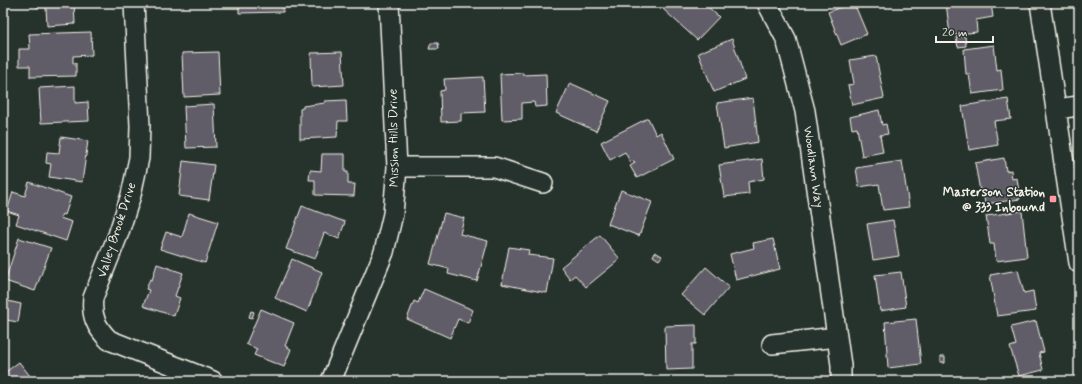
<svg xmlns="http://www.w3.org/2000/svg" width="1082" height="384" viewBox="0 0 1082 384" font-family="Mynerve,sans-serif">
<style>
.building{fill:#605d67;stroke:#f4f1e8}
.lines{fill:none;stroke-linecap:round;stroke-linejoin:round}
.minor-casing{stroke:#f4f1e8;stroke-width:22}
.minor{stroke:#26332d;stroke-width:19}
.poi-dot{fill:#ff9aa2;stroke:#26332d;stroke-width:1.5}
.labels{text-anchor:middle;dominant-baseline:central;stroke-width:3;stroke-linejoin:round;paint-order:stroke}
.street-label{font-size:13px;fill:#f4f1e8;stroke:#26332d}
.poi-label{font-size:13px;font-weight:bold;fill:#f4f1e8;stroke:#26332d;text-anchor:end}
</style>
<rect width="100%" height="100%" fill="#26332d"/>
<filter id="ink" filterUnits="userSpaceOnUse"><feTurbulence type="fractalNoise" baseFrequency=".025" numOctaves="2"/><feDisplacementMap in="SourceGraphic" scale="8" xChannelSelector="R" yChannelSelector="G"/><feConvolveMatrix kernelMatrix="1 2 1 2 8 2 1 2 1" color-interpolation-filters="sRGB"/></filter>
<g filter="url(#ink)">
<path class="building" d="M36 3H74L75 24 47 26 46 7H36Z
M239 3H283V12L239 13Z
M669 3H704L719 17 697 40 663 9Z
M852 3H854L867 34 841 45 828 12Z
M946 3H991L993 17 976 20 977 32 950 35Z
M91 32 92 55 73 56V63H76V76L30 77V66H19V49H30L29 34Z
M965 36 966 46 958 47 956 37Z
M732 39 745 79 714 92 698 53Z
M431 43H438L439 49H429Z
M994 45 997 70 1001 69 1003 90 972 94 969 74H966L964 49Z
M218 52 220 95 184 97 182 53Z
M342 52 344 85 312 87 311 53Z
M876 56 884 98 852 105 848 85 854 84 850 60Z
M523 73V75L546 74 547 106 535 107 534 102 522 103V119L502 120 500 74Z
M483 77 485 112 461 113V121L441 122 440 91 445 90 444 79Z
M570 83 610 101 596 131 556 113Z
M75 86V103L88 102 89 121 41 123 39 88Z
M753 98 758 142 724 148 717 103Z
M1008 99 1011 119 994 121 998 145 969 150 962 106Z
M346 100 347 121H338L337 137 300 139V109L303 108V106L325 103V101Z
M214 104 216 147 186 148 184 106Z
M879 110 882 125 886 124 888 134 880 135 883 152 862 156 857 128 852 129 850 117Z
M648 118 656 135 661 132 674 159 637 178 630 166 635 163 634 161 630 162 625 152 610 160 601 142Z
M61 137 88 141 82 182 49 177 51 164 46 163 47 152 59 153Z
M322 154H345V172H348V184H355L354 196 315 195V180H309L310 170 321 171Z
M1004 158 1006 171 1011 170 1012 179 1017 178 1020 199 985 204 983 190 980 191 975 163Z
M762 159 764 179 748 182 749 194 724 197 719 165Z
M183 161 214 165 209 200 179 196Z
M902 161 909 207 883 210 879 184 859 187 856 168Z
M29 182 71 197 65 215 62 214 60 218 72 222 66 241 16 224 19 215 7 211 13 192 25 196Z
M621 190 652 202 639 236 608 224Z
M302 206 345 222 339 239 324 233 315 259 286 249Z
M1022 211 1027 257 996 261 994 244H990L986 216Z
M189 213 218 222 205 263 160 249 166 232 182 237Z
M444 213 464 218 460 234 488 241 477 281 448 274 449 269 430 264Z
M893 220 899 256 873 260 867 224Z
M600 235 620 259 586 287 575 275 570 279 561 267Z
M19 238 51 248 35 291 5 281Z
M773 239 780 269 736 280 730 254 754 248 753 243Z
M509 247 529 250 528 255 553 258 547 293 502 284Z
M655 252 662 256 659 260 653 256Z
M292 259 322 272 307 312 275 298Z
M157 264 183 273 175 296 180 298 174 316 143 306 149 290 146 289 150 279 152 280Z
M706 267 729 287 705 315 681 295Z
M1018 270 1024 293 1033 291 1036 311 997 316 990 275Z
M901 272 906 307 880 311 875 275Z
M424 289 473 310 468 323 458 319 450 338 407 319 414 301 418 303Z
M3 300 21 304 18 322 6 320 4 333Z
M261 309 294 323 285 346 291 349 284 367 254 355 257 349 246 344Z
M251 311 254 312 252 318 249 317Z
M916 319 921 364 888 368 885 322Z
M1036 321 1044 352 1039 353 1043 370 1019 376 1010 347 1016 345 1011 327Z
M696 325V344H692V369L666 370 665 326Z
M940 357H945V363H940Z
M19 362 34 381H5L3 374Z"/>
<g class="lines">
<g class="minor-casing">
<path id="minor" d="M134 3 140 126 139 158 131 195 118 235 93 298C91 316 96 327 109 340L213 381
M767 3 786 39 805 111 841 365V381
M1040 3 1079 263
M1056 109 1079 106
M397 167H494L543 183
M772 344 837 337
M331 381 384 252 393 214 397 167 389 3"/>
</g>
<use href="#minor" class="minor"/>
</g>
</g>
<rect class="poi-dot" x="1049" y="195" width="8" height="8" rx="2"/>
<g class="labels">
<g class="street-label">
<text transform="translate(394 138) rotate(-91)">Mission Hills Drive</text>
<text transform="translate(813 167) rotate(82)">Woodlawn Way</text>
<text transform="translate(117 230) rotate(-72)">Valley Brook Drive</text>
</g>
<g class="poi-label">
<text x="1045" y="192">Masterson Station<tspan x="1045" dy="15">@ 333 Inbound</tspan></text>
</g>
</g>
<rect width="1082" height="384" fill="none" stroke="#26332d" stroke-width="16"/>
<rect x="8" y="8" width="1066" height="368" fill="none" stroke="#f4f1e8" stroke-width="1.5" filter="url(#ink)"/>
<path d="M936 36v6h57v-6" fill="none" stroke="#f4f1e8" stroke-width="2"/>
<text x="942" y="36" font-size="12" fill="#f4f1e8" stroke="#26332d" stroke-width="3" paint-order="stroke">20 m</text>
</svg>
